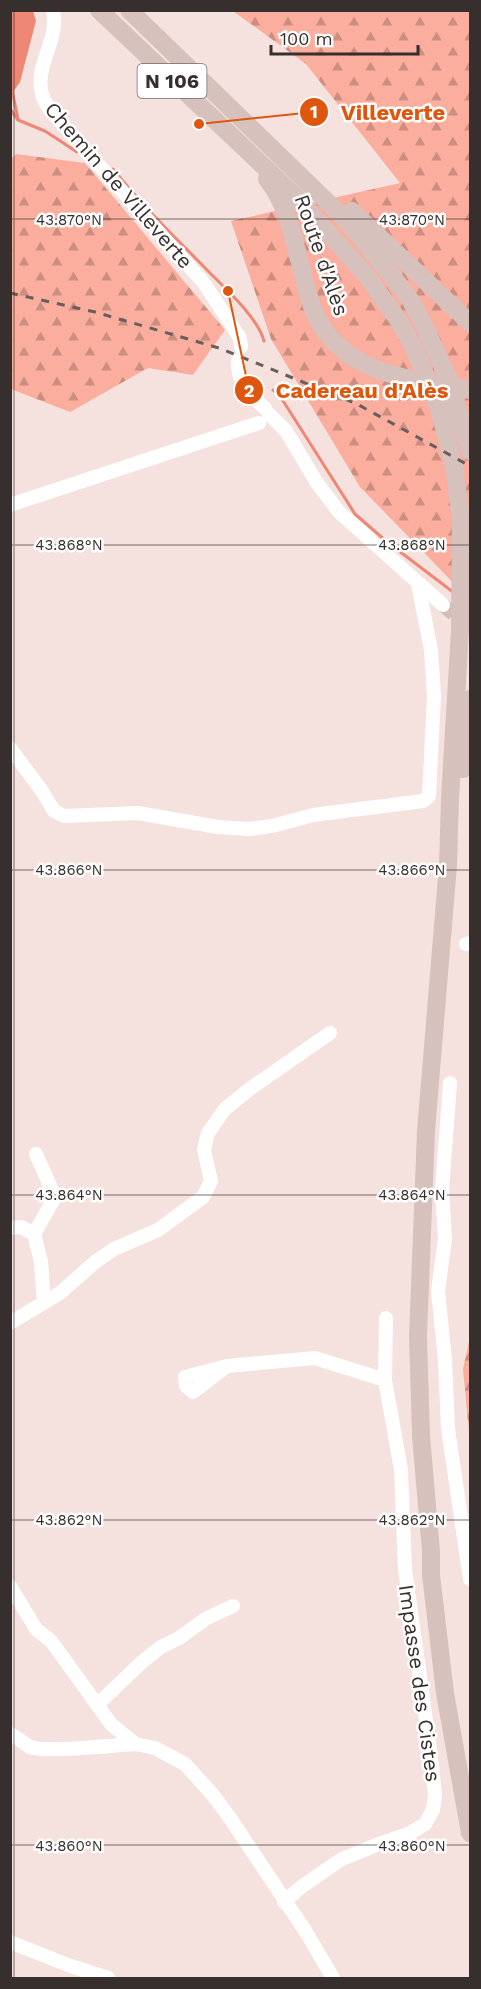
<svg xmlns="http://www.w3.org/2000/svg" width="481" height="1989" viewBox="0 0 481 1989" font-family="'Work Sans',sans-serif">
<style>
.forest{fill:url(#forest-firs)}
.water{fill:#ee8875}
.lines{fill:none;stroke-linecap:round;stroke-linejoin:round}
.stream{stroke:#ee8875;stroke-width:3}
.minor-tunnel{stroke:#cfbebb;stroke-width:14;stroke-dasharray:14 7;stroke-linecap:butt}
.minor{stroke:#fff;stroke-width:14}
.major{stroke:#d7c1bd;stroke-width:18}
.rail{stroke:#685e5b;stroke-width:3;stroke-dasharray:8 8;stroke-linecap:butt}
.ticks{fill:none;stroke:#362f2d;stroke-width:1.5;stroke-opacity:0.45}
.labels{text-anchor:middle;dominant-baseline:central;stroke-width:5;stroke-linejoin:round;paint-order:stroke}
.shield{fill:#fff;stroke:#726d6c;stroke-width:1.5}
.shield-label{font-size:20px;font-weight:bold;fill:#362f2d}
.street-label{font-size:21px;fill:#362f2d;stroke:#fff}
.ticks-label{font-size:15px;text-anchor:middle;fill:#362f2d;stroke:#fff;stroke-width:5;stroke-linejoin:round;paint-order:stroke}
.leader{fill:none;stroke:#df570e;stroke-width:2}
.callout-dot{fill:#df570e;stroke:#fff;stroke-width:2}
.mark-label{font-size:18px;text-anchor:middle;font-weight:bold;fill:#fff}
.callout-label{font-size:22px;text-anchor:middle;font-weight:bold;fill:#df570e;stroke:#fff;stroke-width:5;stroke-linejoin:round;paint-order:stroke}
</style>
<defs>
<pattern id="forest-firs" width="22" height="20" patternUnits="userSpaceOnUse" patternTransform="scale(1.5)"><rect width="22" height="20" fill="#fbae9e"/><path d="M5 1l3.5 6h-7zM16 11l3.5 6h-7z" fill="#cc8e81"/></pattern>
</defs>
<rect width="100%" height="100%" fill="#f5e2de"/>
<path class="forest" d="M233 11H470V600L360 487 271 339 231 221 400 183 306 64Z
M16 154 85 163 225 330 193 375 148 368 70 412 11 389 10 160Z
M470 1337V1443L463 1369Z"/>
<path class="water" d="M11 10 33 11 36 21 20 82 11 95Z"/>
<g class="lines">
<path class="stream" d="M12 90 18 119
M10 109 18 120 45 131 77 152
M113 169C142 206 177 239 210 273 227 290 258 318 264 341
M273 390 280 396 355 514 386 541 453 592"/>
<path class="minor-tunnel" d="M443 605 470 629"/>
<path class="minor" d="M53 10C60 40 34 65 42 94 44 103 51 111 57 118L204 283 240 338 241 347
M238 360C237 383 248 393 265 408
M269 414 286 431 317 483 339 512 443 605
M10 505 259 423
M10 748 42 791 54 811 64 816 138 813 218 827 249 829 272 826 313 815 423 801 429 796 434 696 431 650 418 584
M466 944 470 943
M450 1083 442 1190 445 1239 438 1291 445 1360 448 1429 470 1579
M10 1228 21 1227 34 1234 41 1262 44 1303
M34 1234 55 1197 36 1154
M10 1323 60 1293 95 1262 114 1249 158 1230 203 1197 211 1181 204 1150 208 1133 225 1109 251 1088 330 1033
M227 1366 193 1392 186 1386 185 1377 227 1366 315 1358 385 1380 401 1470 405 1569 430 1749 435 1794 433 1810 425 1824 410 1833 379 1844 342 1859 301 1887 284 1902
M385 1380 386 1318
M10 1586 36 1629 51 1641 111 1724 135 1744 155 1748 185 1764 213 1795 230 1818 306 1932 333 1978
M98 1704 142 1662 161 1647 179 1638 207 1618 233 1606
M10 1734C19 1738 24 1744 30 1747 44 1753 116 1745 135 1744
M10 1942 68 1965 108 1978"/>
<path class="major" d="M99 10 296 197 367 276 399 321 414 348 439 408 454 466 461 519 460 631 450 798 448 865 426 1131 418 1336 421 1436 431 1551V1575L445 1693 470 1833
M129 10 344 218 394 278 411 301 422 321 449 380 470 451
M267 179C285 202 292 231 299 259 304 278 308 299 316 316 346 376 412 379 470 390
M352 211 470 323
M463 769 470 699"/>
<path class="rail" d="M10 293 95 312 219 348 357 404 470 466"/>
</g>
<path class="ticks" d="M14 10V1978M10 219H470M10 545H470M10 870H470M10 1195H470M10 1520H470M10 1845H470"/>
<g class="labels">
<rect class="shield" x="137.5" y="64" width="69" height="34" rx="4.5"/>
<g class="shield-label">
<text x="172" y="81">N 106</text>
</g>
<g class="street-label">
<text transform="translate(119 185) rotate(49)">Chemin de Villeverte</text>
<text transform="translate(322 255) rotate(71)">Route d'Alès</text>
<text transform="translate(420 1683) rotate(82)">Impasse des Cistes</text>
</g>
</g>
<g class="ticks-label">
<text x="69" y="225">43.870°N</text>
<text x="412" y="225">43.870°N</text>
<text x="69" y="550">43.868°N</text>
<text x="412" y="550">43.868°N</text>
<text x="69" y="875">43.866°N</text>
<text x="412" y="875">43.866°N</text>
<text x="69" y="1200">43.864°N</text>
<text x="412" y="1200">43.864°N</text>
<text x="69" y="1525">43.862°N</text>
<text x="412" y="1525">43.862°N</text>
<text x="69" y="1851">43.860°N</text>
<text x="412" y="1851">43.860°N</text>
</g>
<path class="leader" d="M199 124L314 112M228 291L249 390"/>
<g class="callout-dot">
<circle cx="199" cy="124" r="6"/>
<circle cx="228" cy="291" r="6"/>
<circle cx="314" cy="112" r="15"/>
<circle cx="249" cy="390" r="15"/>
</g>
<g class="mark-label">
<text x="314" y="118">1</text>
<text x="249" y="397">2</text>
</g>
<g class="callout-label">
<text x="393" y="120">Villeverte</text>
<text x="362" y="398">Cadereau d'Alès</text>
</g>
<rect width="481" height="1989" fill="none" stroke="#362f2d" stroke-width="24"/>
<path d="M271 45v9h147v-9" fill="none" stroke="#362f2d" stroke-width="3"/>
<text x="280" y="45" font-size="18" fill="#362f2d" stroke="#ffffff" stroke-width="4.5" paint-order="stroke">100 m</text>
</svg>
